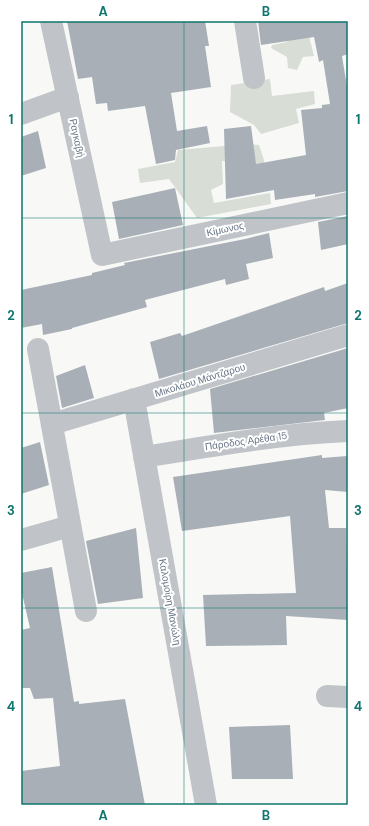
<svg xmlns="http://www.w3.org/2000/svg" width="369" height="826" viewBox="0 0 369 826" font-family="'DM Sans',sans-serif">
<style>
.green{fill:#d8ddd6}
.building{fill:#a8afb7}
.lines{fill:none;stroke-linecap:round;stroke-linejoin:round}
.minor{stroke:#c0c4c8;stroke-width:22}
.grid{fill:none;stroke:#0f766e;stroke-width:1;stroke-opacity:0.55}
.labels{text-anchor:middle;dominant-baseline:central;stroke-width:4;stroke-linejoin:round;paint-order:stroke}
.street-label{font-size:10px;fill:#697686;stroke:#fff}
.neatline{fill:none;stroke:#0f766e;stroke-width:1.5}
.grid-label{font-size:13px;text-anchor:middle;font-weight:bold;fill:#0f766e}
</style>
<rect width="100%" height="100%" fill="#f8f9f6"/>
<path class="green" d="M306 24 314 56 303 57 297 70 288 68 287 57 271 48 272 45 287 42 285 25Z
M270 79 272 96 314 91 315 104 296 109 299 123 261 134 254 125 230 112 231 85Z
M247 144 259 145 264 160 265 182 235 161H222L223 184 211 190 214 203 270 193 271 204 197 218 169 179 140 183 138 169 175 162 178 150Z"/>
<path class="building" d="M67 21H205L209 46H205L211 87 171 93 177 131 207 126 210 143 176 150 175 160 156 164 145 106 108 111 107 103 96 104 92 77 78 79Z
M258 21H348V54L342 56 348 93V191L315 197V194L275 200 274 190 226 199 224 129 251 126 256 164 306 155 301 110 322 108V105L330 104 323 60 319 62 314 37 261 45Z
M38 131 46 168 21 176V137Z
M175 188 183 225 119 239 112 202Z
M348 216V244L321 250 318 222Z
M269 233 273 258 246 264 249 279 226 285 225 279 145 300 147 307 72 328V329L43 335 42 324 21 328V290L92 275V273L125 265 124 263 245 239Z
M348 283V323L159 379 150 342 180 333 182 336 324 287 325 291Z
M348 348V408L324 413 325 420 214 433 210 389Z
M85 365 94 398 62 408 56 376Z
M40 442 49 485 21 494V448Z
M322 455V458L347 456 348 492 325 490 329 528H346L348 620 286 616 287 645 206 646 203 595 296 593 290 516 182 531 173 477Z
M136 528 143 598 98 604 86 541Z
M52 567 74 702 79 701V704L125 699 145 805H21V771L60 766 53 698 34 699 30 688H21V630L30 628 21 589V573Z
M290 725 293 779H232L229 727Z"/>
<g class="lines">
<path class="minor" d="M51 21 102 255 348 203
M245 21 254 78
M21 114 68 97
M38 349 86 611
M134 399 206 805
M52 424 348 335
M144 457C211 446 279 434 348 431
M21 540 70 526
M327 696 348 697"/>
</g>
<path class="grid" d="M184 21V805M21 218H348M21 413H348M21 608H348"/>
<g class="labels">
<g class="street-label">
<text transform="translate(77 138) rotate(78)">Ραγκαβή</text>
<text transform="translate(225 229) rotate(-12)">Κίμωνος</text>
<text transform="translate(200 380) rotate(-17)">Μικολάου Μάντζαρου</text>
<text transform="translate(246 441) rotate(-8)">Πάροδος Αρέθα 15</text>
<text transform="translate(170 602) rotate(80)">Καλομοίρη Μανώλη</text>
</g>
</g>
<rect width="369" height="826" fill="none" stroke="#ffffff" stroke-width="44"/>
<rect x="22" y="22" width="325" height="782" class="neatline"/>
<g class="grid-label">
<text x="103" y="16">A</text>
<text x="266" y="16">B</text>
<text x="11" y="124">1</text>
<text x="358" y="124">1</text>
<text x="11" y="320">2</text>
<text x="358" y="320">2</text>
<text x="11" y="515">3</text>
<text x="358" y="515">3</text>
<text x="11" y="711">4</text>
<text x="358" y="711">4</text>
<text x="103" y="820">A</text>
<text x="266" y="820">B</text>
</g>
</svg>
